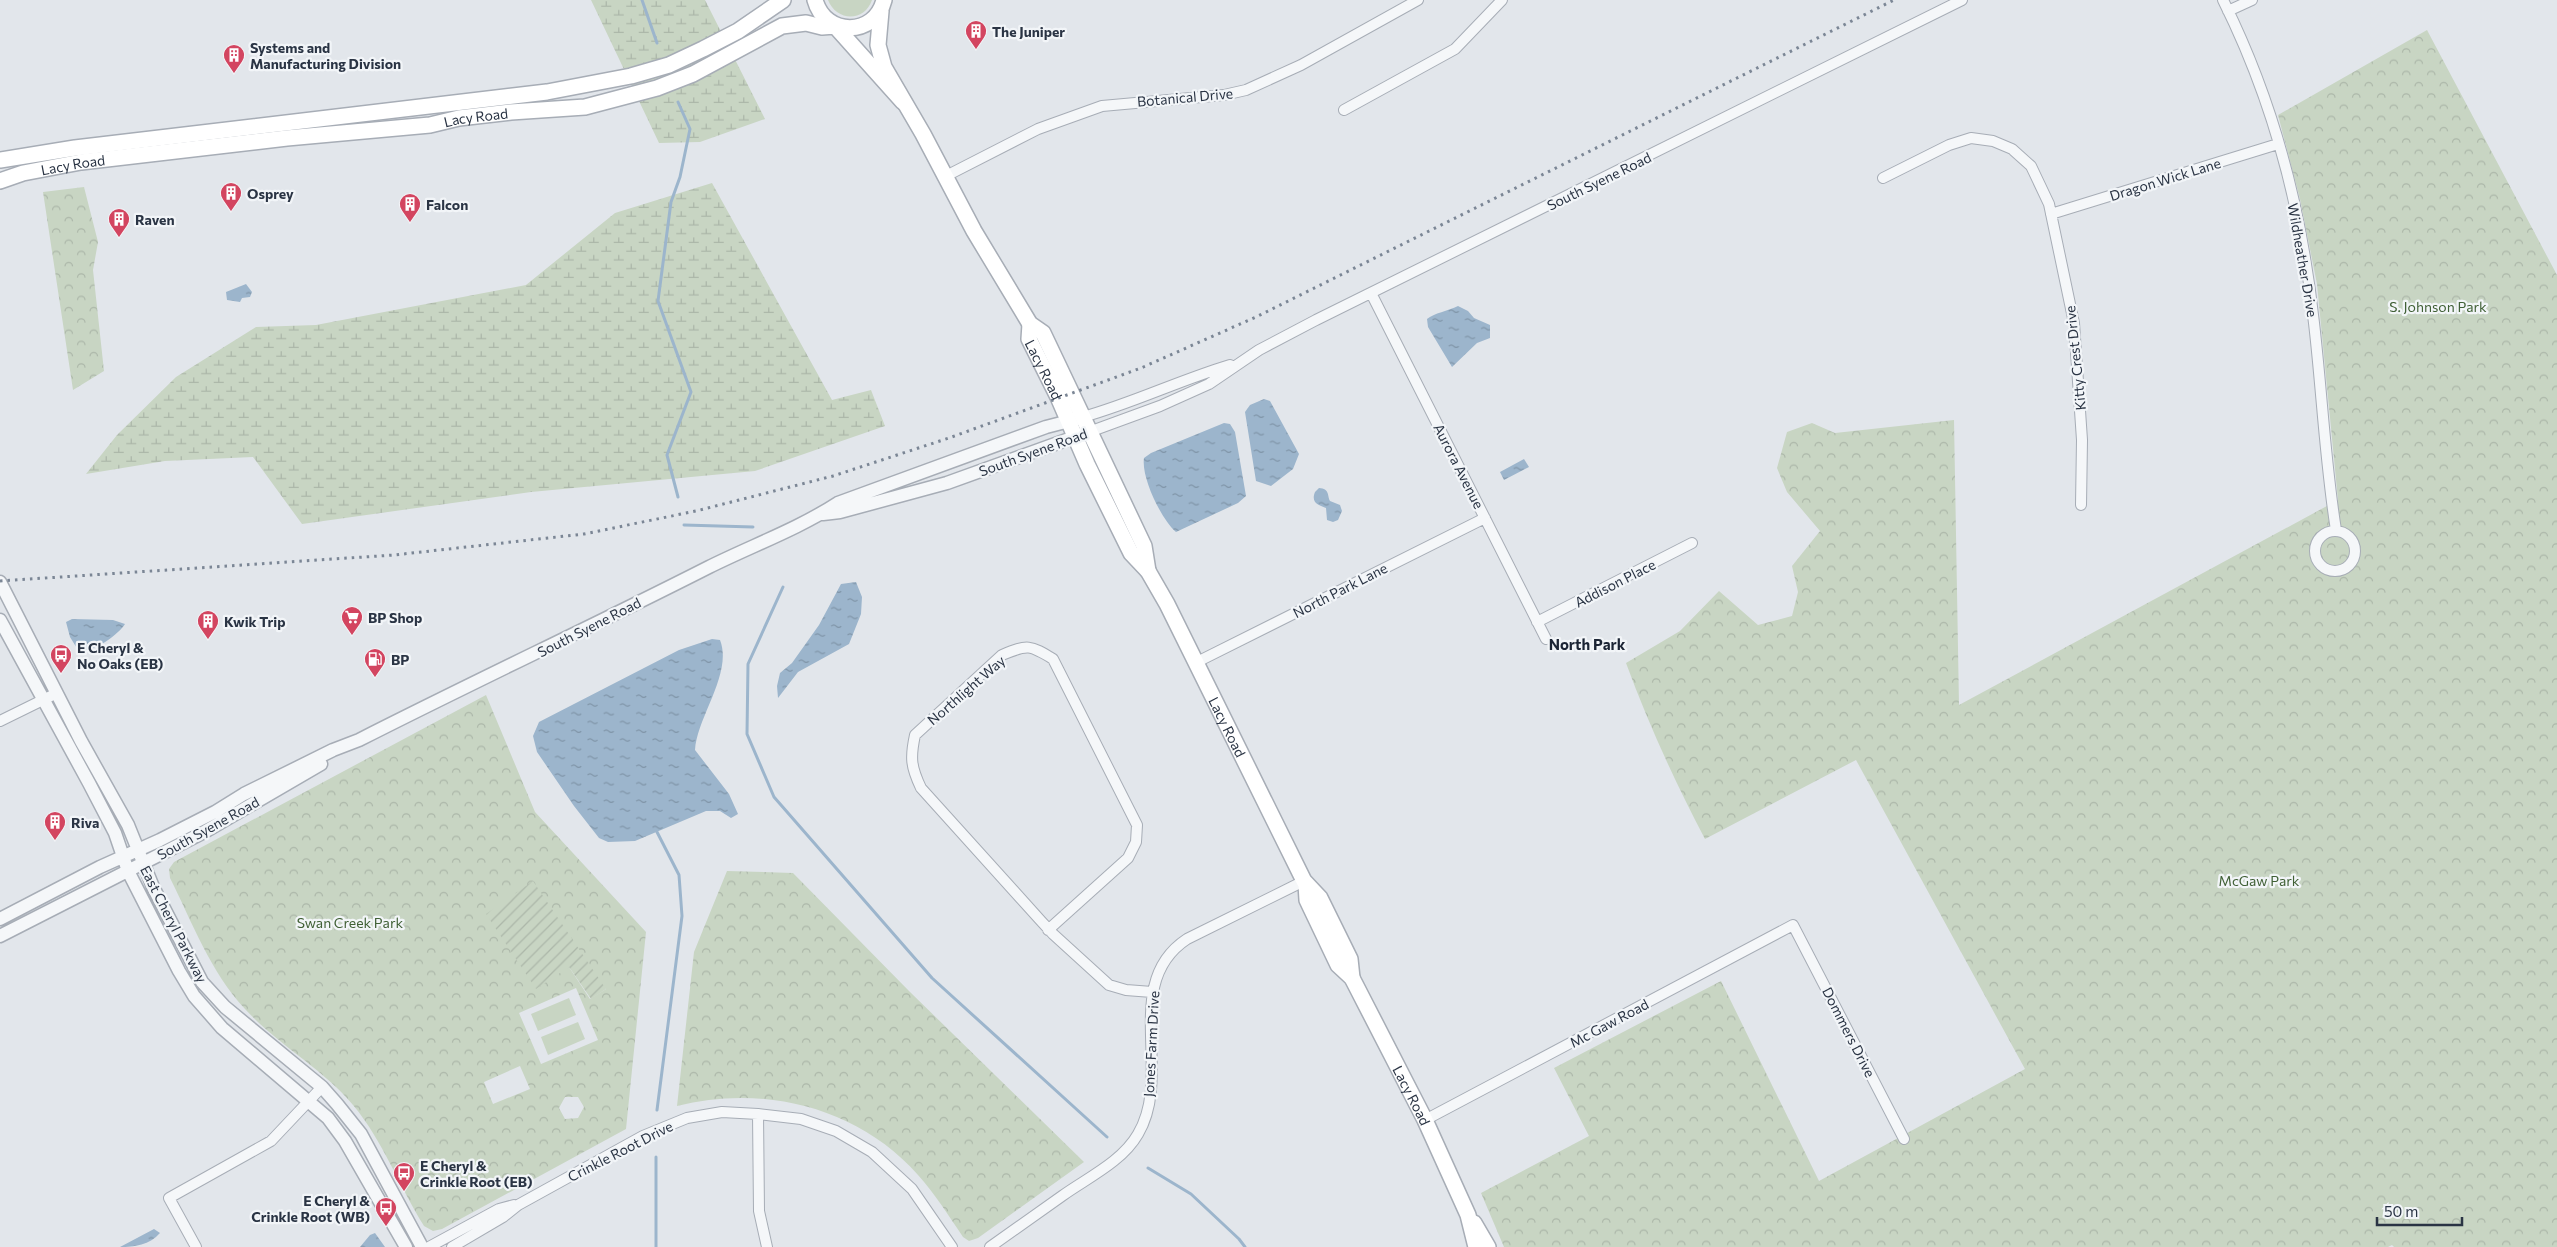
<svg xmlns="http://www.w3.org/2000/svg" width="2557" height="1247" viewBox="0 0 2557 1247" font-family="Commissioner,sans-serif">
<style>
.grass{fill:#c8d5c3}
.forest{fill:url(#forest-crowns);fill-rule:evenodd}
.wetland{fill:url(#wetland-marsh)}
.garden{fill:url(#garden-furrows)}
.water{fill:url(#water-ripples)}
.lines{fill:none;stroke-linecap:round;stroke-linejoin:round}
.stream{stroke:#9cb5cc;stroke-width:3}
.minor-casing{stroke:#a7adb6;stroke-width:12}
.tertiary-casing{stroke:#a7adb6;stroke-width:15}
.secondary-casing{stroke:#a7adb6;stroke-width:18}
.minor{stroke:#f5f7f9;stroke-width:10}
.tertiary{stroke:#f5f7f9;stroke-width:12}
.secondary{stroke:#fff;stroke-width:15}
.rail{stroke:#7b8695;stroke-width:3;stroke-dasharray:2.5 5;stroke-linecap:butt}
.labels{text-anchor:middle;dominant-baseline:central;stroke-width:4.5;stroke-linejoin:round;paint-order:stroke}
.poi-label{font-size:14px;font-weight:bold;fill:#2a3444;stroke:#f2f5f8;text-anchor:start}
.street-label{font-size:14px;fill:#2a3444;stroke:#f2f5f8}
.park-label{font-size:14px;fill:#406036;stroke:#f2f5f8}
.neighbourhood-label{font-size:15px;font-weight:bold;fill:#1c2535;stroke:#f2f5f8}
</style>
<defs>
<pattern id="forest-crowns" width="20" height="18" patternUnits="userSpaceOnUse" patternTransform="scale(1.25)"><rect width="20" height="18" fill="#c8d5c3"/><path d="M2 6a3 3 0 1 1 6 0M12 15a3 3 0 1 1 6 0" fill="none" stroke="#acb7a9"/></pattern>
<pattern id="wetland-marsh" width="20" height="14" patternUnits="userSpaceOnUse" patternTransform="scale(1.25)"><rect width="20" height="14" fill="#c8d5c3"/><path d="M1 5h8M5 5V1M11 12h8M15 12V8" fill="none" stroke="#acb7a9"/></pattern>
<pattern id="garden-furrows" width="10" height="10" patternUnits="userSpaceOnUse" patternTransform="scale(1.25)"><rect width="10" height="10" fill="#c8d5c3"/><path d="M-1 1l2-2M0 10L10 0M9 11l2-2" fill="none" stroke="#acb7a9"/></pattern>
<pattern id="water-ripples" width="26" height="14" patternUnits="userSpaceOnUse" patternTransform="scale(1.25)"><rect width="26" height="14" fill="#9cb5cc"/><path d="M2 4q2-2 4 0t4 0M15 11q2-2 4 0t4 0" fill="none" stroke="#7f94a7"/></pattern>
</defs>
<rect width="100%" height="100%" fill="#e2e6eb"/>
<path class="grass" d="M828 0H872C864 23 836 21 828 0Z
M569 998 576 1015 538 1031 531 1014Z
M578 1022 585 1039 548 1055 541 1037Z"/>
<path class="forest" d="M2427 30 2557 275V1247H2394L2392 1245 2388 1247H1504L1481 1193 1589 1136 1554 1068 1721 981 1819 1181 2025 1069 1856 760 1705 839C1675 782 1648 723 1626 663L1680 631 1719 591 1758 625 1792 616 1798 592 1792 566 1820 531 1787 492 1777 468 1787 432 1812 423 1835 433 1954 420 1959 705 2338 500 2317 284 2300 199 2278 115Z
M84 187 98 242 93 270 104 371 73 390 43 192Z
M486 695 535 812 646 932 626 1129 442 1229 433 1231 424 1226C399 1186 383 1141 353 1105 322 1068 278 1045 245 1009 211 973 192 922 170 878L169 869 174 862ZM569 967 606 989 590 999ZM576 988 598 1040 541 1064 519 1013ZM520 1066 530 1089 493 1104 484 1082ZM565 1097H578L584 1107 578 1118 565 1119 559 1108Z
M727 871 793 873 909 991 1084 1162 978 1238 969 1241 963 1237C949 1216 935 1194 918 1175 858 1107 763 1084 677 1106L694 952Z"/>
<path class="wetland" d="M591 0H705L765 119 700 142 659 143Z
M712 183 832 400 871 390 885 426 755 471 531 492 302 524 253 457 165 461 86 474 117 435 176 377 256 327 316 325 526 285 615 213Z"/>
<path class="garden" d="M533 881 606 989 591 999 569 967 536 989 486 914Z"/>
<path class="water" d="M246 284 252 292 250 297 242 298 240 302 227 300 226 292Z
M1458 306 1468 311 1474 318 1490 325V338L1477 343 1452 367 1428 327 1427 319C1434 313 1448 311 1458 306Z
M1264 399 1270 401 1299 454 1293 469 1271 486 1256 481 1245 412 1250 405Z
M1224 423 1230 424 1235 432 1246 496 1238 503 1176 532C1161 519 1141 477 1144 458L1151 453Z
M1524 459 1529 467 1504 480 1500 472Z
M1319 488C1330 489 1327 495 1330 501L1340 505 1342 511 1338 520 1333 522 1327 520 1326 508C1317 505 1311 502 1315 492Z
M856 582 862 597 861 614 849 644 798 672 778 698 777 686 780 673 792 663 819 625 841 584Z
M72 619 113 620 125 624C118 635 92 654 78 650L70 637 66 622Z
M712 639 720 640C733 673 697 717 695 750L729 794 738 814 731 818 720 811H706L635 841 608 842 599 838 574 806 537 752 533 736 539 722 679 650Z
M154 1229 160 1233C150 1245 134 1247 120 1247Z
M375 1233 385 1247H360L370 1235Z"/>
<g class="lines">
<path class="stream" d="M642 0 657 43
M678 102 690 129 680 177 671 202 658 301 691 392 667 455 678 497
M684 525 753 527
M783 587 748 664 747 734 774 797 932 978 1107 1137
M657 832 679 875 682 916 657 1110
M1148 1168 1191 1194 1239 1239 1245 1247
M656 1247V1157"/>
<g class="minor-casing">
<path id="minor" d="M2223 0C2273 100 2302 212 2314 323 2322 392 2325 462 2336 530
M2228 11 2252 0
M1344 110 1455 49 1502 0
M946 176 1038 129 1102 106 1224 95 1246 90 1301 65 1418 0
M1883 178 1949 145 1971 138 1993 141 2012 149 2031 166 2049 204 2074 323 2082 440 2081 505
M2051 214 2278 144
M1371 293 1546 639
M1083 417C1133 403 1180 380 1230 365
M1089 432 1160 406 1209 384 1259 350 1316 320 1962 0
M2315 551a20 20 0 1 1 40 0a20 20 0 1 1-40 0Z
M1537 622 1692 543
M1195 663 1485 518
M0 721 57 693
M1048 930 1128 858 1136 842 1137 825 1053 659C1030 645 1028 644 1002 655L915 735C910 758 911 767 921 788L1041 921 1053 934 1109 985 1126 990 1152 992
M758 1114 759 1211 767 1247
M1425 1120 1793 925 1904 1139
M196 1247 169 1198 271 1141 322 1087
M429 1247 499 1209 514 1205
M452 1247 503 1217 518 1205 643 1136 687 1118 722 1112 758 1114 801 1119 836 1131 872 1152 912 1189 952 1247
M990 1247C1014 1230 1038 1213 1062 1196 1087 1178 1122 1162 1138 1134 1174 1074 1120 983 1187 939L1304 881"/>
</g>
<g class="tertiary-casing">
<path id="tertiary" d="M823 514 840 512 947 483 1083 434
M0 582 81 741 128 825 153 887 202 982 225 1007 322 1087 337 1104 361 1134 422 1247
M0 620 89 783 115 833 128 871 179 971 194 996 222 1028 328 1118 345 1141 406 1247
M0 919 100 867 160 840 215 812 244 794 333 750 359 740C475 681 593 626 709 567 751 546 798 529 838 503L1046 427 1077 419
M0 936 206 831 321 764"/>
</g>
<g class="secondary-casing">
<g id="secondary">
<path d="M815 0C825 37 875 37 884 0"/>
<path d="M881 11 878 45 884 67 923 134 974 231 1030 324 1043 333 1144 546 1148 571"/>
<path d="M0 160 75 148 547 92 631 76 669 65 703 49 738 31 783 0"/>
<path id="s1" d="M0 181 23 173 81 162 287 138 430 125 459 118 511 112 585 107 657 88 693 74 782 26 806 23 822 27 835 26 903 102"/>
<path id="s2" d="M1030 324 1029 339 1058 397 1087 464 1131 553 1148 571 1167 604 1304 881 1320 898 1350 959 1352 978"/>
<path id="s3" d="M1306 884 1307 900 1338 965 1352 978 1425 1120 1468 1215 1476 1247"/>
<path d="M1474 1223 1488 1247"/>
</g>
</g>
<use href="#minor" class="minor"/>
<use href="#tertiary" class="tertiary"/>
<use href="#secondary" class="secondary"/>
<path class="rail" d="M0 581 394 555 584 534 696 511 833 476 949 438 1141 368 1256 317 1894 0"/>
</g>
<defs>
<g id="building-pin" transform="scale(1.125)"><path d="M0 17L-7.5 6A9.5 9.5 0 1 1 7.5 6Z" fill="#d34560" stroke="#f2f5f8"/><path d="M-4-6H4V6H1V3H-1V6H-4ZM-2.5-4.3h1.7v1.8h-1.7ZM.8-4.3h1.7v1.8H.8ZM-2.5-1h1.7V.8h-1.7ZM.8-1h1.7V.8H.8Z" fill="#fff"/></g>
<g id="supermarket-pin" transform="scale(1.125)"><path d="M0 17L-7.5 6A9.5 9.5 0 1 1 7.5 6Z" fill="#d34560" stroke="#f2f5f8"/><path d="M-6-5.5h2.5l.6 2H6L4.5 2H-2.5L-4.4-4H-6ZM-1.5 3.2a1.3 1.3 0 1 0 .1 0ZM3 3.2a1.3 1.3 0 1 0 .1 0Z" fill="#fff"/></g>
<g id="bus-pin" transform="scale(1.125)"><path d="M0 17L-7.5 6A9.5 9.5 0 1 1 7.5 6Z" fill="#d34560" stroke="#f2f5f8"/><path d="M-5-6H5V4H4V6H2V4H-2V6H-4V4H-5ZM-3.5-4V0h7V-4ZM-3.5 1.2v1.5H-2V1.2ZM2 1.2v1.5H3.5V1.2Z" fill="#fff"/></g>
<g id="fuel-pin" transform="scale(1.125)"><path d="M0 17L-7.5 6A9.5 9.5 0 1 1 7.5 6Z" fill="#d34560" stroke="#f2f5f8"/><path d="M-5.5-6h7V0h2V4h1.3V-2.5L3-4.5l.8-.8L6-3V5H2.5V1h-1V6h-7ZM-4.2-4.7v3.2H.2V-4.7Z" fill="#fff"/></g>
</defs>
<g fill-rule="evenodd">
<use href="#building-pin" x="976" y="31"/>
<use href="#building-pin" x="234" y="55"/>
<use href="#building-pin" x="231" y="193"/>
<use href="#building-pin" x="410" y="204"/>
<use href="#building-pin" x="119" y="219"/>
<use href="#supermarket-pin" x="352" y="617"/>
<use href="#building-pin" x="208" y="621"/>
<use href="#bus-pin" x="61" y="655"/>
<use href="#fuel-pin" x="375" y="659"/>
<use href="#building-pin" x="55" y="822"/>
<use href="#bus-pin" x="404" y="1173"/>
<use href="#bus-pin" x="386" y="1208"/>
</g>
<g class="labels">
<g class="poi-label">
<text x="992" y="31">The Juniper</text>
<text x="250" y="47">Systems and<tspan x="250" dy="16">Manufacturing Division</tspan></text>
<text x="247" y="193">Osprey</text>
<text x="426" y="204">Falcon</text>
<text x="135" y="219">Raven</text>
<text x="368" y="617">BP Shop</text>
<text x="224" y="621">Kwik Trip</text>
<text x="77" y="647">E Cheryl &amp;<tspan x="77" dy="16">No Oaks (EB)</tspan></text>
<text x="391" y="659">BP</text>
<text x="71" y="822">Riva</text>
<text x="420" y="1165">E Cheryl &amp;<tspan x="420" dy="16">Crinkle Root (EB)</tspan></text>
<text x="370" y="1200" text-anchor="end">E Cheryl &amp;<tspan x="370" dy="16">Crinkle Root (WB)</tspan></text>
</g>
<g class="street-label">
<text transform="translate(1185 97) rotate(-5)">Botanical Drive</text>
<text stroke="none"><textPath href="#s1" startOffset="481">Lacy Road</textPath></text>
<text stroke="none"><textPath href="#s1" startOffset="75">Lacy Road</textPath></text>
<text transform="translate(2165 179) rotate(-17)">Dragon Wick Lane</text>
<text transform="translate(1599 181) rotate(-26)">South Syene Road</text>
<text transform="translate(2303 260) rotate(80)">Wildheather Drive</text>
<text transform="translate(2075 358) rotate(-96)">Kitty Crest Drive</text>
<text stroke="none"><textPath href="#s2" startOffset="49">Lacy Road</textPath></text>
<text transform="translate(1033 452) rotate(-20)">South Syene Road</text>
<text transform="translate(1459 466) rotate(63)">Aurora Avenue</text>
<text transform="translate(1615 583) rotate(-27)">Addison Place</text>
<text transform="translate(1340 590) rotate(-27)">North Park Lane</text>
<text transform="translate(589 627) rotate(-27)">South Syene Road</text>
<text transform="translate(966 690) rotate(-41)">Northlight Way</text>
<text stroke="none"><textPath href="#s2" startOffset="452">Lacy Road</textPath></text>
<text transform="translate(208 828) rotate(-29)">South Syene Road</text>
<text transform="translate(174 924) rotate(63)">East Cheryl Parkway</text>
<text transform="translate(1609 1023) rotate(-28)">Mc Gaw Road</text>
<text transform="translate(1849 1032) rotate(63)">Dommers Drive</text>
<text transform="translate(1151 1044) rotate(-87)">Jones Farm Drive</text>
<text stroke="none"><textPath href="#s3" startOffset="239">Lacy Road</textPath></text>
<text transform="translate(620 1151) rotate(-27)">Crinkle Root Drive</text>
</g>
<g class="park-label">
<text x="2438" y="306">S. Johnson Park</text>
<text x="2259" y="880">McGaw Park</text>
<text x="350" y="922">Swan Creek Park</text>
</g>
<g class="neighbourhood-label">
<text x="1587" y="644">North Park</text>
</g>
</g>
<path d="M2377 1217v8h85v-8" fill="none" stroke="#2a3444" stroke-width="2.5"/>
<text x="2384" y="1217" font-size="15" fill="#2a3444" stroke="#f2f5f8" stroke-width="4" paint-order="stroke">50 m</text>
</svg>
